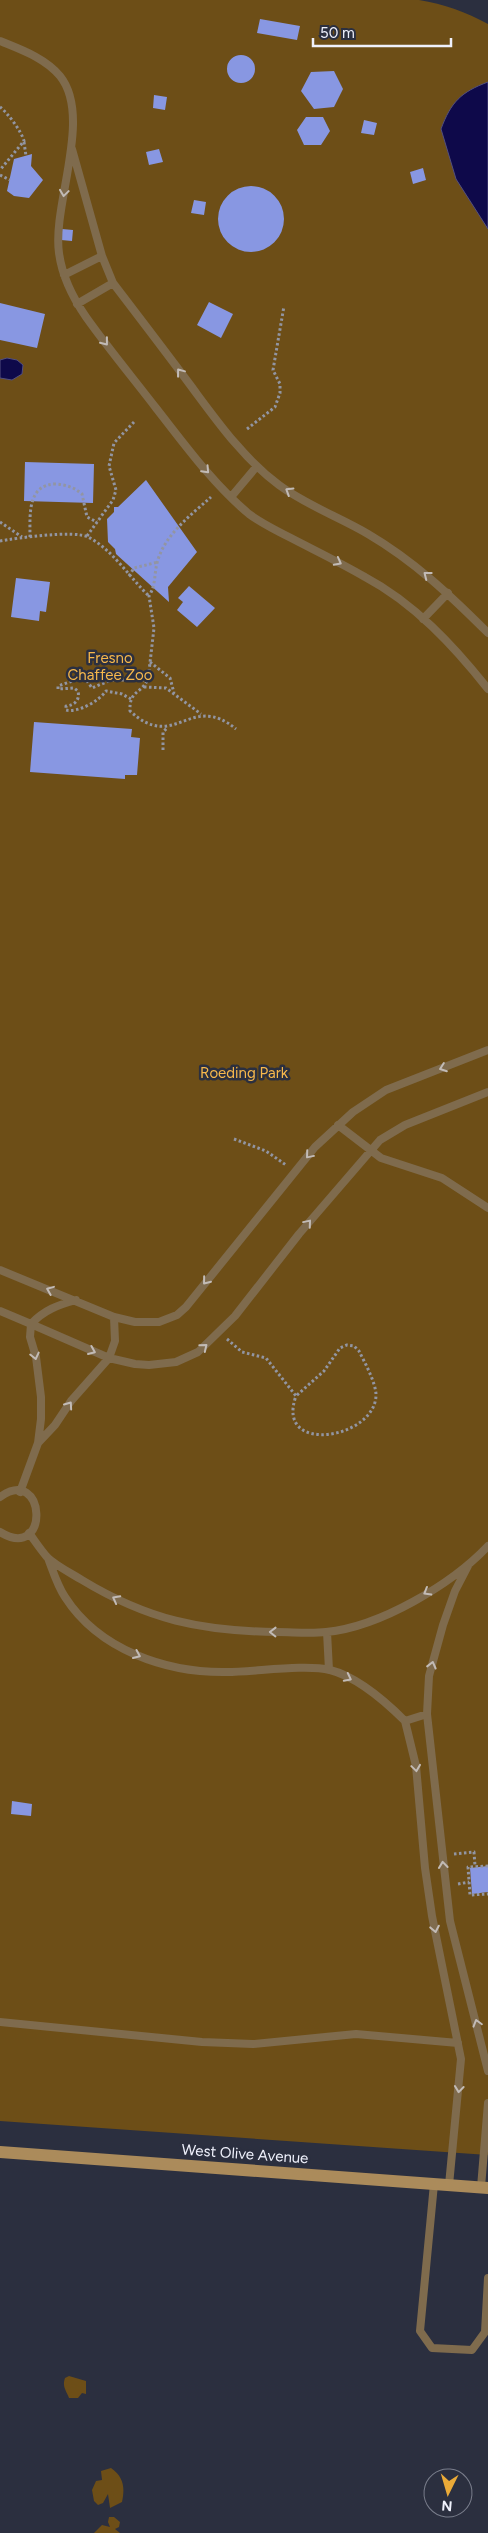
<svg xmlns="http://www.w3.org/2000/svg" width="488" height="2533" viewBox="0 0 488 2533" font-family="Figtree,sans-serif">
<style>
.green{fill:#6d4e17}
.water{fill:#0e094a;stroke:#524f7f}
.building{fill:#8897e2}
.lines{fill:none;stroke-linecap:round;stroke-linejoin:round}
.path{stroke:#9295a2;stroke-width:3;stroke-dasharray:2.5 2.5;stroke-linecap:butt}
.lane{stroke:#7f6b4d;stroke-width:8}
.secondary{stroke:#ab8b5b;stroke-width:12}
.oneway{stroke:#c2bbb6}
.labels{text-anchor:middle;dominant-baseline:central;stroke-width:5;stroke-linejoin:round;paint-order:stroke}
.park-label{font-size:15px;fill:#f7b84c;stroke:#2b2f3f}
.street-label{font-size:15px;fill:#eff1fc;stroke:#2b2f3f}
</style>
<rect width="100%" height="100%" fill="#2b2f3f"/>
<path class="green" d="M0 0H419C444 4 466 12 488 24V2155L0 2121Z
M69 2376 86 2381V2394L82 2393 78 2398H69C66 2390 62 2387 65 2378Z
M111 2468C124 2477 125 2488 122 2502L110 2508 108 2494 103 2503 98 2505 94 2501 92 2490 96 2481 102 2480 101 2471Z
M109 2517H114L120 2522 119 2527 115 2529 120 2533H94L102 2525 110 2527 108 2522Z"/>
<path class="water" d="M488 82V229L456 179 441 129C451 102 461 92 488 82Z
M7 358 17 360 23 365 22 374 12 380 0 378V360Z"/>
<path class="building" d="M260 19 300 26 297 40 257 33Z
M227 69a14 14 0 1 1 28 0a14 14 0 1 1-28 0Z
M334 71 343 89 334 107 314 109 301 91 311 72Z
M154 95 167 97 165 110 153 108Z
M306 117H323L330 131 321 145H304L297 130Z
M364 120 377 123 374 135 361 133Z
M159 149 163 162 149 165 146 152Z
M32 154 31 166 43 180 29 198 14 196 7 191 14 159Z
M423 168 426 180 413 184 410 172Z
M218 219a33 33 0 1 1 66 0a33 33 0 1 1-66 0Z
M194 200 206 202 204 215 191 213Z
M62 229 73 230 72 241 61 240Z
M209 302 233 314 221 338 197 325Z
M0 303 45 314 37 348 0 340Z
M25 462 94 464 93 503 24 501Z
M146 480 197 552 168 587 169 602 116 554 115 549 108 542 107 519 114 512V507H118Z
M16 578 50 582 46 612 40 611 39 621 11 617Z
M189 586 215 608 197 627 177 610 183 602 178 598Z
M34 722 132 729 131 737 140 738 137 775H125V779L30 772Z
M12 1801 32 1804 31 1816 11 1814Z
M488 1866V1892L472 1894 470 1868Z"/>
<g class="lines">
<path class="path" d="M0 107C7 112 22 132 24 141L0 170
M24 142 26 156
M0 175 10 180
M247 429 275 407 280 393V384L273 370 284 306
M0 522 22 537
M87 536 113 500 116 490 109 466 114 443 134 422
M30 537C30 515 27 484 56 484 66 485 74 487 82 494L87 517 97 522
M0 541C17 538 74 530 88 537 112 549 130 578 149 596
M129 576 134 568 158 562
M150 662 170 678 174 693
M147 681C140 694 129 691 130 711 175 753 190 691 236 729
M144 687 166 688 201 714
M131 699 122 694 106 691C99 701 78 713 66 710V706C75 705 80 700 78 691L74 688 58 689V686L84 677 92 688 111 680H148L154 628 149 596C156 585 154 575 157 563 164 535 191 515 211 497
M163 750V732L168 727
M234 1139 266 1151 286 1165
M227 1339 242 1352 266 1358 296 1396C274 1456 377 1439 376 1394 375 1381 365 1363 359 1351L354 1346 347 1345 340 1348 324 1371 296 1396
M454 1854 474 1852 475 1866
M488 1866 468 1867 470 1895 488 1894
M458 1884 469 1882"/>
<path class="lane" d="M0 41C22 50 45 58 60 76 93 117 52 205 59 253 62 276 73 298 86 317 108 348 133 378 156 408 185 445 213 484 249 514 261 523 277 531 291 538 316 551 341 563 365 577 414 603 454 646 488 689
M72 149 102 256 113 283C139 317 165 351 191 386 217 421 243 458 279 485 306 505 339 517 368 534 414 561 450 595 488 633
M64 275 102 256
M77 304 113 283
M231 497 257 466
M423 619 448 593
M338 1125 381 1158 442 1178 488 1208
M0 1270 114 1317 135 1322H159L177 1315 186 1307 315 1147 353 1112 386 1090 488 1050
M76 1300C58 1305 44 1310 31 1324L109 1358 115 1341 114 1317
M0 1311 31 1324 30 1337 36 1357 41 1397V1419L38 1443 20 1492
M38 1443 55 1425 71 1401 109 1358 135 1364 149 1365 176 1362 198 1352 235 1316 299 1234 380 1140 405 1125 488 1092
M0 1497C46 1464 51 1563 0 1532
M29 1533C35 1541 40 1549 47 1557 56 1566 71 1573 82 1580 148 1620 201 1631 277 1632 293 1632 310 1634 326 1632 380 1627 452 1584 488 1546
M48 1558C53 1571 57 1585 65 1597 99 1650 166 1673 227 1672 255 1672 305 1664 330 1670 358 1677 385 1701 405 1721L427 1714
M468 1566 455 1591 443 1625 429 1676 427 1714 450 1921 488 2071
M327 1632 329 1670
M405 1721 416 1766 425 1868 432 1916 461 2059 449 2185
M0 2022 202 2042 253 2044 356 2034 458 2043
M434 2184 420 2331 432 2348 472 2350 485 2332 488 2278
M481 2187 488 2103"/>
<path class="secondary" d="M0 2152 488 2188"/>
</g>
<defs><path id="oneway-chevron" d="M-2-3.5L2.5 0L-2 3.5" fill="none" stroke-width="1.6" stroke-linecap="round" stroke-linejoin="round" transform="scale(1.25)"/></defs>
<g class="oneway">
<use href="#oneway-chevron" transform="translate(64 193) rotate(98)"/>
<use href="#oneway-chevron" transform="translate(105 342) rotate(52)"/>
<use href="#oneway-chevron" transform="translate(180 372) rotate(-127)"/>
<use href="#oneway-chevron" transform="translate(206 470) rotate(47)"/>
<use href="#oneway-chevron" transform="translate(289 491) rotate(-148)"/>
<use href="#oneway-chevron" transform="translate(338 562) rotate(28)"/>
<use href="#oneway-chevron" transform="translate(427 575) rotate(-142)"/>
<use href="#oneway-chevron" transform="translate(443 1068) rotate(160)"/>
<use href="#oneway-chevron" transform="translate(309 1155) rotate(130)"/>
<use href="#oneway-chevron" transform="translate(308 1223) rotate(-50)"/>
<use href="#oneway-chevron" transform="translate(206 1281) rotate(129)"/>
<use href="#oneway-chevron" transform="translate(50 1290) rotate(-158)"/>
<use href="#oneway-chevron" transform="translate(204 1347) rotate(-39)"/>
<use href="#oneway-chevron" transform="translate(92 1351) rotate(23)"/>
<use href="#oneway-chevron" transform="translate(35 1356) rotate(77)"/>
<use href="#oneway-chevron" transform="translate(69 1405) rotate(-55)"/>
<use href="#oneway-chevron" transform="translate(427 1592) rotate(150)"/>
<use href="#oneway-chevron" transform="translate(116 1599) rotate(-152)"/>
<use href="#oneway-chevron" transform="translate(273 1632) rotate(-179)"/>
<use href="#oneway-chevron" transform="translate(137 1655) rotate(24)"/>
<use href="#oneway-chevron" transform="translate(432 1665) rotate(-76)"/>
<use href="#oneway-chevron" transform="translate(348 1678) rotate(27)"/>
<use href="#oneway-chevron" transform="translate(416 1768) rotate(82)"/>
<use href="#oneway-chevron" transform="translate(443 1865) rotate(-96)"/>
<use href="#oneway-chevron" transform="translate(435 1929) rotate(79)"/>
<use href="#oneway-chevron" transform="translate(477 2023) rotate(-106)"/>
<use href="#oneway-chevron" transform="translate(459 2089) rotate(96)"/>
</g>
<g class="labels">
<g class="park-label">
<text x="110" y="658">Fresno<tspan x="110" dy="17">Chaffee Zoo</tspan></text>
<text x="244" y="1073">Roeding Park</text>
</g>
<g class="street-label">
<text transform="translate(245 2154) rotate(4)">West Olive Avenue</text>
</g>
</g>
<g transform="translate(448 2493) rotate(185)"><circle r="24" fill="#2b2f3f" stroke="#797d8b"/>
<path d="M0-4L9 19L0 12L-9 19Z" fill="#eaaa38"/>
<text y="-8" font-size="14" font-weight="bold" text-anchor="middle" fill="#eff1fc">N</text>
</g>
<path d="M313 38v8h138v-8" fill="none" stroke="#eff1fc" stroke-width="2.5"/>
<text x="320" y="38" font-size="15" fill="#eff1fc" stroke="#2b2f3f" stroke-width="4" paint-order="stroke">50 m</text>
</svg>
